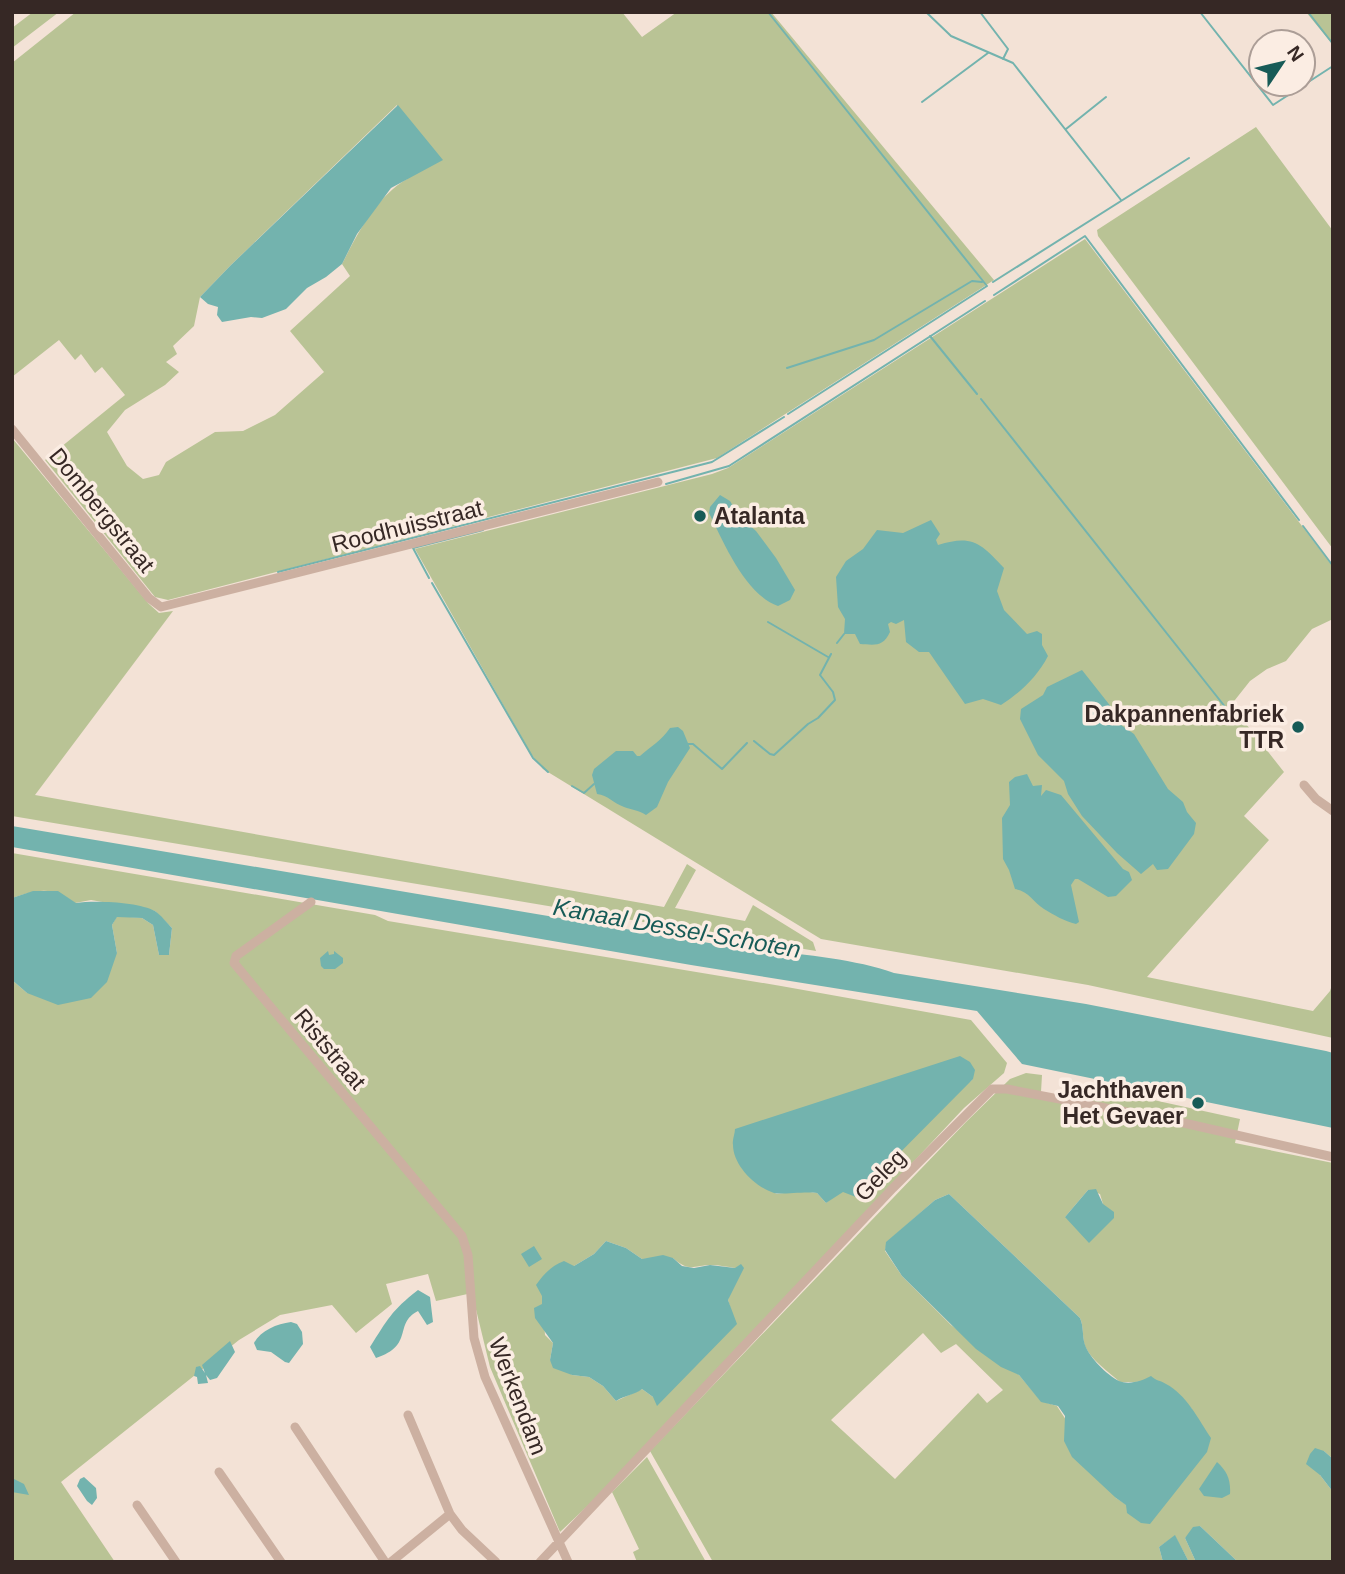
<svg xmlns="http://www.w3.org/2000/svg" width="1345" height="1574" viewBox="0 0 1345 1574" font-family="Arial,sans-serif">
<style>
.green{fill:#b9c395;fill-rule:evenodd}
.water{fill:#73b3ae}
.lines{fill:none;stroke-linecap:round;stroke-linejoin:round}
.stream{stroke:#73b3ae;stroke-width:2}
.minor{stroke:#ccb0a1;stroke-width:9}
.poi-dot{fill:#175b57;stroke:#fbede3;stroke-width:2.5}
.labels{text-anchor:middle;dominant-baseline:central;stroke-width:7;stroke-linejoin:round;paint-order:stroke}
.street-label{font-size:23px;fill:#362825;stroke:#fbede3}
.poi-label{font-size:23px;font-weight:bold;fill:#362825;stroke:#fbede3;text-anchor:end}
.water-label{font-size:24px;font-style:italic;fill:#175b57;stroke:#fbede3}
</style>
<rect width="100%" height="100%" fill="#f3e2d6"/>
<path class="green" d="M33 12H59L12 48V28Z
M76 12H622L642 37 677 12H771L994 280 717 458 168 600 155 597 45 460 125 395 102 367 95 373 81 354 75 360 59 340 12 377V63ZM397 105 407 179C376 197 358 233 342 264L350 276 290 331 324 372 275 415 243 431 215 432 166 462 159 475 143 479 127 466 107 432 125 410 165 385 179 372 166 362 177 354 173 346 194 326 200 297 231 265Z
M1306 12H1333V45Z
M1256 127 1333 231V549L1098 236 1097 230Z
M1085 239 1333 567V619L1312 629 1286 661 1267 669 1250 681 1231 705 1284 772 1244 816 1269 840 1147 977 1313 1011 1330 991 1333 982V1038L1088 985 821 939 543 769 531 754 415 549 712 474 728 468Z
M12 438 149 604 159 613 173 611 35 795 664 907 687 864 696 870 675 908 745 921 753 905 813 942 816 951 12 816Z
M12 853 375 915 388 921 781 986 971 1020 1007 1063 1004 1073 964 1108 614 1481 560 1532 490 1367 472 1293 436 1301 428 1274 386 1284 392 1304 356 1333 332 1305 280 1315 239 1340 61 1482 115 1562H12V980L27 993 117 953 112 925 117 916 142 918 153 925 159 955H169L172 928 155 911 91 900 75 903C51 886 40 889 12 898ZM973 1079 826 1203 817 1193 802 1191 775 1194ZM606 1241 626 1248 642 1259 673 1258C690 1273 693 1265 712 1265 719 1265 728 1267 735 1268L728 1300 733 1317 653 1397 642 1389 616 1401 603 1386 589 1377 572 1375 550 1360 553 1343 545 1335 542 1296 574 1266 594 1254Z
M1026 1073 1042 1075 1041 1092 1071 1101 1076 1083 1240 1119 1235 1143 1333 1163V1459L1324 1451 1320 1475 1333 1492V1555L1330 1562H1238L1200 1526 1185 1538 1196 1562H1189L1175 1536 1159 1547 1163 1562H713L650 1451 966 1122 1010 1079ZM1088 1190 1100 1194 1103 1204 1065 1217ZM949 1194 1080 1318C1084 1327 1082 1337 1085 1346 1091 1360 1109 1372 1120 1382 1161 1382 1163 1377 1192 1409L1127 1505 1116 1498 1057 1406 1041 1401 1019 1375 951 1325 902 1276 885 1251 887 1242 935 1200ZM923 1333 941 1353 956 1344 1003 1390 987 1403 978 1393 895 1479 831 1420Z
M647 1457 706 1562H637L633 1552 639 1549 612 1492Z"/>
<path class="water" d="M398 105 443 160 391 188 357 234 342 264 326 277 307 288 286 309 262 318 251 317 222 322 217 315 218 307 208 304 200 297 231 265Z
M720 495 730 501 739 516 756 531 776 558 795 590 790 600 778 606C745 594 724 543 709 513L710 507Z
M931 520 940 534 936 540 938 545C972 534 981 543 1004 568L997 591 1004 610 1027 634 1037 631 1042 634V645L1048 656C1037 677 1021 692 1001 705L983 699 965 704 929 652H919L906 642 904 620 896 624 891 622 888 624 890 632C883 647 875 645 860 644L855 634H844L845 619 838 607 836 577 846 561 863 549 877 530 903 533Z
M1082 670 1112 708 1115 721 1134 734 1168 789 1183 802 1187 812 1196 823 1194 834 1168 869 1157 870 1153 864 1141 874 1117 853 1082 816 1068 794 1064 781 1038 755 1020 719 1021 709 1043 695 1047 687Z
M678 727 683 731 690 748 668 782 657 807 646 815C638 810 632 810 624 807 613 803 608 795 597 794L592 775 594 769 616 751H633L637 756H640C651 746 661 741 670 728Z
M1027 774 1033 786 1042 785 1041 796 1046 790 1061 795 1123 869 1129 872 1132 880 1116 896 1108 897 1078 879H1075L1071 885 1079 922 1076 924C1064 921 1054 915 1044 909 1033 902 1029 891 1015 889L1009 870 1003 859 1002 818 1010 805 1009 782 1015 777Z
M12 826 727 946C779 953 846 956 894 973L1086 1004 1326 1051 1333 1053V1128L1022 1064 977 1011 691 965 12 847Z
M33 891H58L76 903C94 900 139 902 155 911 161 915 167 923 172 928L169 955H159L153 925 142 918 117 917 112 925 117 953 107 982 91 998 58 1005 27 993 12 980V898Z
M328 951 329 955 334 954V951L343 958V963L335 969H324L321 966 320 958Z
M960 1056 970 1062 975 1070 973 1079 856 1197 843 1192 826 1203 817 1193C805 1191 781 1195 774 1193 755 1187 733 1165 733 1145 732 1140 735 1134 735 1129Z
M1096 1189 1103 1204 1114 1212V1218L1089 1243 1065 1217 1088 1190Z
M949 1194 1080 1318C1084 1327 1082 1336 1085 1345 1089 1357 1107 1375 1119 1381 1129 1385 1142 1381 1151 1376 1156 1381 1160 1380 1166 1384 1186 1394 1199 1420 1211 1438L1207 1452 1150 1524 1141 1523 1127 1513 1126 1505 1116 1498 1072 1457 1064 1441 1065 1416 1058 1406 1041 1402 1019 1375 1001 1367 976 1349 902 1276 885 1250 886 1242 935 1200Z
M606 1241 626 1248 642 1259 663 1255 673 1258 682 1266 694 1268 710 1265 735 1268 741 1264 744 1268 728 1300 737 1324 657 1406 653 1397 642 1389C635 1395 625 1395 616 1401L603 1386 589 1377 572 1375 553 1368 550 1360 553 1343 535 1318 534 1308 542 1304V1296L536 1285C544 1274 551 1266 564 1261L574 1266 594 1254Z
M534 1246 542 1259 529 1267 521 1254Z
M418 1290 430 1297 433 1322 427 1325 418 1311C393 1324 415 1345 376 1358L370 1347C388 1319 391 1311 418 1290Z
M291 1322 297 1324 302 1332 303 1344 289 1363 285 1362 271 1352 257 1350 254 1343C261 1330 277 1324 291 1322Z
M230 1341 235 1352 217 1378 210 1380 206 1375 208 1383 198 1384 197 1377 194 1376 196 1367 200 1366 205 1373 202 1365Z
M1315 1448 1324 1451 1333 1459V1492L1320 1475 1306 1464 1310 1454Z
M1217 1462C1227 1471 1231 1480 1230 1494L1222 1498 1204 1496 1199 1489Z
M84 1477 96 1488 97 1498 92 1505 87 1501 77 1486 80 1479Z
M12 1478 24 1484 29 1495 12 1492Z
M1200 1526 1238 1562H1196L1185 1538 1193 1527Z
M1175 1535 1189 1562H1163L1159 1547Z"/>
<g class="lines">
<path class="stream" d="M768 12 987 286 788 414
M926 12 951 36 1013 63 1121 200
M980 12 1008 49 1003 59
M1200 12 1273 105 1333 66
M1308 12 1333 44
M922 102 988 53
M1066 129 1106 97
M993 282 1189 158
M994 295 1085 236 1299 520
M930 336 977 394
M787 368 874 340 972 281 982 282
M981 399 1226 708
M666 484 729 466 985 301
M1303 526 1333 566
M278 572 712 462 784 417
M429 578 413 548 483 530
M432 583 533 758 548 772
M768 622 828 657
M837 643 844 634
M754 741 770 754 774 755 808 724 818 718 835 700 833 692 820 675 831 654
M688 744H693L722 769 747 743
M572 786 584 793 594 784"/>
<path class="minor" d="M12 429 149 598 161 607 658 482
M1304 785 1316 799 1333 811
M311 902 236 956 234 963 462 1236 468 1255 474 1338 485 1377 568 1562
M408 1415 450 1514 462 1530 496 1562
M295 1427 385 1562
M219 1472 281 1562
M137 1505 176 1562
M391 1562 450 1514
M540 1562 893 1188 992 1089H1007L1184 1123 1333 1157"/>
</g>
<g class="poi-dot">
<circle cx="700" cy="516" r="7"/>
<circle cx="1298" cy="727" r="7"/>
<circle cx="1198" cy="1103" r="7"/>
</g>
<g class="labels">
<g class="street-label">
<text transform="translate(102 510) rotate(51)">Dombergstraat</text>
<text transform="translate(407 526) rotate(-14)">Roodhuisstraat</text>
<text transform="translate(330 1049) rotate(50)">Riststraat</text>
<text transform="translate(880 1175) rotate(-46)">Geleg</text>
<text transform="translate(518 1396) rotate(69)">Werkendam</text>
</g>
<g class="poi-label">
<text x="714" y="516" text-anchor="start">Atalanta</text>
<text x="1284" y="714">Dakpannenfabriek<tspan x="1284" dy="26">TTR</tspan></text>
<text x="1184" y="1090">Jachthaven<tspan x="1184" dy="26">Het Gevaer</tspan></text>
</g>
<g class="water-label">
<text transform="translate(677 928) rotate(10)">Kanaal Dessel-Schoten</text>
</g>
</g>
<rect width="1345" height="1574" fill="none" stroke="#362825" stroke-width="28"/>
<g transform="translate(1282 63) rotate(55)"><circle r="33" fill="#fbede3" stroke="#ac9e97" stroke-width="2"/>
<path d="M0-5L12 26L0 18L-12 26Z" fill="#175b57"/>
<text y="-10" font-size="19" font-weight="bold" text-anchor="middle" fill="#362825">N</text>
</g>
</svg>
